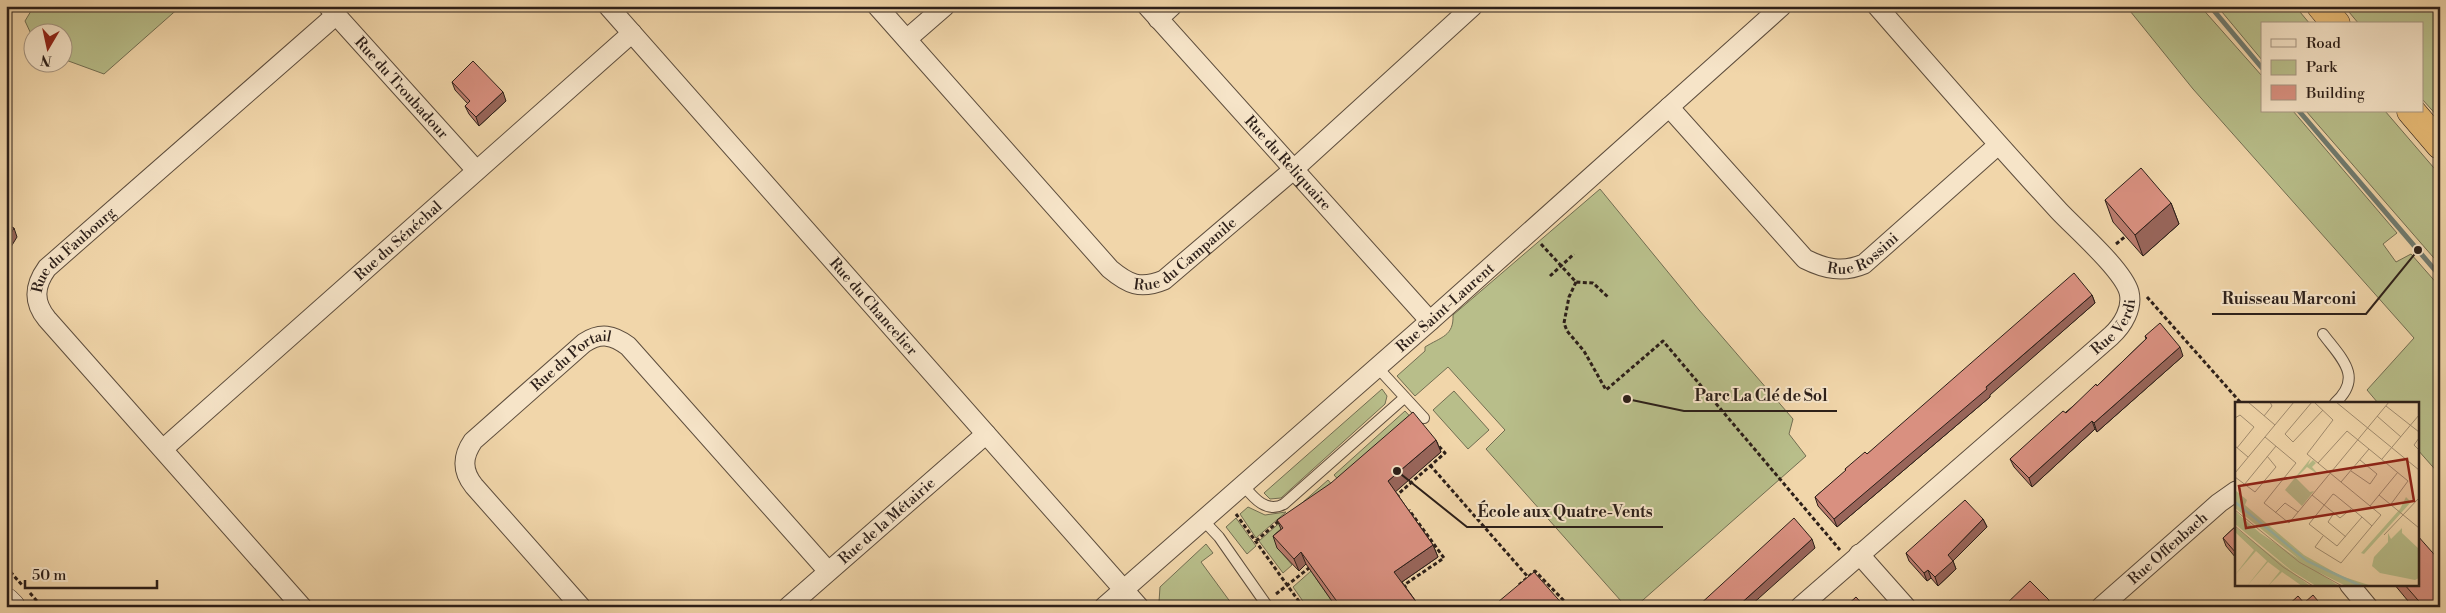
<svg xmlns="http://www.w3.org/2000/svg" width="2446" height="613" viewBox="0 0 2446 613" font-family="'Libre Bodoni',serif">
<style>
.green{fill:#b8be8a;stroke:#726e52}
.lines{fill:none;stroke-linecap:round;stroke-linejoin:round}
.stream{stroke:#6f7b70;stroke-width:5}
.lane-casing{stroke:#5d4d3d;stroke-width:12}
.street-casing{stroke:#5d4d3d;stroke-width:21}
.secondary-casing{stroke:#2c1f19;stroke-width:29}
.highway-casing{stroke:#2c1f19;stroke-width:29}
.path{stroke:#2c1f19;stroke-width:3;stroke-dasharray:4 2.5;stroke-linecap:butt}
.lane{stroke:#f6e4c8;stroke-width:10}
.street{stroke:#f6e4c8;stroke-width:19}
.secondary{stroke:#f6e4c8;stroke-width:28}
.highway{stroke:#e8bb75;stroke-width:28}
.wall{fill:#bb7c6e;stroke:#2c1f19}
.shaded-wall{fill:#98655a;stroke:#2c1f19}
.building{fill:#d99080;stroke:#2c1f19}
.labels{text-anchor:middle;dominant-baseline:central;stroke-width:4;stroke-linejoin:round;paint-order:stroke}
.street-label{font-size:15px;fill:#2c1f19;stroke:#f6e4c8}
.inset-river{fill:none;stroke:#9bb9aa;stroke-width:2.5}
.inset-road{fill:none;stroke:#a28d70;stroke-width:1}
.view{fill:#8f2418;fill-opacity:0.15;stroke:#8f2418;stroke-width:2.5}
.inset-edge{fill:none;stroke:#2c1f19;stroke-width:2.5}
.leader{fill:none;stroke:#2c1f19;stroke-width:2}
.callout-dot{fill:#2c1f19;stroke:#f6e4c8;stroke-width:2}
.callout-label{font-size:16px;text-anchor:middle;font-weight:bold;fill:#2c1f19;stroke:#f6e4c8;stroke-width:4;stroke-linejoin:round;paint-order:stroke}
</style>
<rect width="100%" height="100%" fill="#f1d6aa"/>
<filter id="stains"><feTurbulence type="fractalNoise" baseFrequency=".004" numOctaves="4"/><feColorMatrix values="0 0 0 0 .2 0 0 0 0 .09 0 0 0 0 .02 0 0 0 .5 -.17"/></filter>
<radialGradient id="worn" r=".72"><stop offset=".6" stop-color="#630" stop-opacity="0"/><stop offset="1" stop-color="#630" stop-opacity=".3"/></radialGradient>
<path class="green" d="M34 6H181L104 74 63 59 62 32H32V36L25 21Z
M2126 6H2200L2262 76V111H2293L2397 233 2383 244 2396 262 2411 254 2440 287V475L2417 449V403H2378L2367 390 2414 338 2193 89Z
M2217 6H2295L2310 24H2262V60Z
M2344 6H2440V119L2422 99V24H2359Z
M2306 111H2385L2440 175V265Z
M1600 189 1699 310 1793 419 1789 434 1806 456 1635 607H1616L1621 601 1486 449 1505 430 1448 367 1415 396 1397 376 1425 351V347C1441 337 1454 336 1453 315Z
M1382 389 1387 396 1385 404 1281 498 1270 499 1264 493Z
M1454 391 1489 430 1468 449 1433 410Z
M1405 411 1417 424 1345 487 1334 475Z
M1328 480 1339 493 1278 548 1292 565 1283 573 1259 541Z
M1248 507 1265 515 1286 512 1256 538 1240 514Z
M1236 518 1256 546 1247 554 1226 527Z
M1206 544 1213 553 1201 562 1234 607H1163L1159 602 1160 587Z
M1311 571 1336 607H1307L1293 587Z"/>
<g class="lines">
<path class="stream" d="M2210 6 2262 68
M2299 111 2440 276"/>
<g class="lane-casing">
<path id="lane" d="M2323 334C2341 358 2364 377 2335 403
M1377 367 1424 418
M1243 485C1253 497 1266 514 1284 504L1404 398
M1203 520 1219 537 1268 607"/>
</g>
<g class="street-casing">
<g id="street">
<path id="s1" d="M328 6 476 170"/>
<path id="s2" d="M608 6 1139 607"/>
<path id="s3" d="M877 6 1110 269C1128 284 1140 290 1164 280L1293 170 1473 6"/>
<path id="s4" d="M1147 6 1430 321"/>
<path d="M1158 19 1172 6"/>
<path d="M907 39 945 6"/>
<path id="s5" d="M1669 107 1805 259C1825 269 1843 273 1864 264L1998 145"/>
<path id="s6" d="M163 449 632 33"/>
<path d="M1859 554 1906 607"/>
<path d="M2349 584 2368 607"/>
<path id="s7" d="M302 607 47 319C33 302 34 286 47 268L336 15"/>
<path id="s8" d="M581 607 474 486C462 471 462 457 473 441L584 343C601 332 613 335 628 346L828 571"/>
<path id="s9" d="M788 607 986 434"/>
<path id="s10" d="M1104 607 1430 321 1782 6"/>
<path id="s11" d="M1800 607 2111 336C2123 325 2133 308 2129 292 2123 270 2076 229 2059 211 1997 144 1937 75 1877 6"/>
<path id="s12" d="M2101 607 2219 503 2236 491"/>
</g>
</g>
<g class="secondary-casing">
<path id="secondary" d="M6 602 11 607"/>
</g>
<g class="highway-casing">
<path id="highway" d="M2321 6 2336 24
M2411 111 2440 145"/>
</g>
<path class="path" d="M1541 244 1576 282 1593 283 1608 297
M2116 244 2126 236
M1550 276 1574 254
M1576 282 1569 297 1564 323 1567 331 1584 351 1606 390 1663 341 1840 550
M2147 297 2241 403
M1430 465 1528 577
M1399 497 1397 495 1445 453 1436 443
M1236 514 1303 607
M1256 541 1280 520
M6 567 22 585
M1519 585 1535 571 1570 607
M1406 588 1404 585 1444 558 1409 510
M30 593 42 607
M1276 594 1309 568"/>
<use href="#lane" class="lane"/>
<use href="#street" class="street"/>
<use href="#secondary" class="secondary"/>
<use href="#highway" class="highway"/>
</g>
<path class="wall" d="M452 82 506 101 479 126 469 114 465 106 468 104 455 90Z
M2105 200 2171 203 2179 224 2143 256 2113 222Z
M2092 295 2095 303 1989 395 1990 397 1837 527 1818 506 1815 497 1846 471 1845 469 1867 454Z
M2145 336 2183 356 2097 432 2095 429 2032 487 2014 467 2010 459 2097 386 2146 339Z
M1436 440 1441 452 1395 491 1433 545 1438 557 1402 582 1420 607H1336L1306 564 1299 571 1277 548 1273 536 1281 529 1277 520Z
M1983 519 1987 527 1953 561 1956 569 1938 586 1931 578 1927 581 1909 561 1906 553Z
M2236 526V558L2226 546 2223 538Z
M2394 584H2417L2440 607H2413Z"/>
<path class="shaded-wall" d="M503 92 506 101 479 126 476 117Z
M2171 203 2179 224 2143 256 2135 235Z
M14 228 17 237 6 255V241Z
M2092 295 2095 303 1990 395V397L1837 527 1834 519Z
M2180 347 2183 356 2097 432 2094 423Z
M2092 421 2095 429 2032 487 2029 478Z
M1436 440 1441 452 1393 494 1388 481Z
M1983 519 1987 527 1953 561 1956 569 1938 586 1935 577 1948 555Z
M1812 539 1815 548 1749 607H1737Z
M1433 545 1438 557 1399 584 1394 572Z
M1301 552 1306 564 1299 571 1294 559Z
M1928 570 1931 578 1927 581 1924 573Z
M2049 600 2051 607H2042Z"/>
<path class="building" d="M473 61 503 92 476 117 465 106 470 101 452 82Z
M2141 168 2171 203 2135 235 2105 200Z
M6 224 14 228 6 241Z
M2074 273 2092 295 1986 387 1987 389 1834 519 1815 497 1846 470 1845 469 1865 452 1867 454Z
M2160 323 2180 347 2094 423 2092 421 2029 478 2010 459 2063 411 2066 413 2096 384 2097 386 2147 338 2145 336Z
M1413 412 1436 440 1388 481 1433 545 1394 572 1420 607H1341L1301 552 1294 559 1273 536 1283 528 1277 520 1331 483Z
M1965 500 1983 519 1948 555 1953 561 1935 577 1928 570 1924 573 1906 553Z
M1794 518 1812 539 1737 607H1697Z
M2236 526V553L2223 538Z
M2417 535 2440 561V607H2424L2404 584H2417Z
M1534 572 1565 607H1492Z
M2030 581 2049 600 2042 607H2003Z
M2313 595 2323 607H2286L2298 596 2304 603Z
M1856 597 1865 607H1845Z
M1991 603 1995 607H1986Z"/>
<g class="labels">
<g class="street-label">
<text stroke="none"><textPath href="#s1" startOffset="110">Rue du Troubadour</textPath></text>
<text stroke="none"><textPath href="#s4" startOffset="211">Rue du Reliquaire</textPath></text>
<text stroke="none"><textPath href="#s6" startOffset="314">Rue du Sénéchal</textPath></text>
<text stroke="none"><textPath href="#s3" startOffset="441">Rue du Campanile</textPath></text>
<text stroke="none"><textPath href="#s5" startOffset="268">Rue Rossini</textPath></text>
<text stroke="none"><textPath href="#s7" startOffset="471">Rue du Faubourg</textPath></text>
<text stroke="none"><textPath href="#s2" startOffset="401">Rue du Chancelier</textPath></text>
<text stroke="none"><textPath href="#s10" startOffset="454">Rue Saint-Laurent</textPath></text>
<text stroke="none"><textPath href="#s11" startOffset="422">Rue Verdi</textPath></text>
<text stroke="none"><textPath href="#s8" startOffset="339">Rue du Portail</textPath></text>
<text stroke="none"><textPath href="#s9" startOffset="131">Rue de la Métairie</textPath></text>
<text stroke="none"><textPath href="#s12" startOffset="89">Rue Offenbach</textPath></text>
</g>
</g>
<g transform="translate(2235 402)">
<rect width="184" height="184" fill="#f1d6aa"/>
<path d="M76 56 73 63 78 58 81 61 77 65 84 73 72 65 61 76 75 90 79 89 67 104 50 88ZM0 88 12 98 10 103 69 153 106 174 137 184H111L75 166 0 106V101L15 112 0 99ZM171 95 176 100 129 152 126 151 165 107ZM0 109 25 131 104 184H81L57 169 0 122ZM0 125 75 184H67L47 170 33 184 45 169 33 160 12 184 32 159 21 149 0 173 19 148 0 130ZM167 126V131L184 147V176L180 178 145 171 137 164 139 155 153 140V131L156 137Z" fill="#b8be8a"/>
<path class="inset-river" d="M0 100 72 159 126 184"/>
<path class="inset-road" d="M13 0 40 23M77 0 50 32 58 40 88 8M79 0 98 18 72 52 146 113 106 161 80 145 88 134M101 0 184 68M151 4 184 30M29 14 37 4 35 0M142 14 166 35M0 16 5 13 19 25 2 46M30 35 61 61 29 101 54 121 154 0M184 36 179 43 184 48M0 44 13 55M147 57 184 13M83 61 112 29 173 79 156 102M116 69 135 82 142 72 125 58M0 71 59 0M0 75 20 90 41 65 32 54M106 80 134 47M9 83 41 44M77 93 105 116 116 107M144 93 184 126M135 104 163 70M0 108 64 160 107 184M40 111 50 101 63 110M99 111 93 120 111 135M127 115 102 144 74 122 98 92 100 93 127 115 137 124M0 124 48 165 78 184M149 133 184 96"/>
<path class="view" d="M172 57 179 99 11 126 4 84Z"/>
<rect width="184" height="184" class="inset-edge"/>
</g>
<path class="leader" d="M2418 250L2366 314H2212M1627 399L1684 411H1837M1397 471L1467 527H1663"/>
<g class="callout-dot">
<circle cx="2418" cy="250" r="5"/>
<circle cx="1627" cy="399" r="5"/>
<circle cx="1397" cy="471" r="5"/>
</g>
<g class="callout-label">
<text x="2289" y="304">Ruisseau Marconi</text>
<text x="1761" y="401">Parc La Clé de Sol</text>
<text x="1565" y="517">École aux Quatre-Vents</text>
</g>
<rect width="2446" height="613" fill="none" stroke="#f1d6aa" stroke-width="25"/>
<rect x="8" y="8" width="2431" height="598" fill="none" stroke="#2c1f19" stroke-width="2.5"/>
<rect x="12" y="12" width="2421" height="588" fill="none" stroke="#2c1f19"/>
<rect x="2261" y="22" width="162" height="90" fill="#f6e4c8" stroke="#a59582"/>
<rect x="2271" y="39" width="25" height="8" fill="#f6e4c8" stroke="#a59582"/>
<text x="2306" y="48" font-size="15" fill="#2c1f19">Road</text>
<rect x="2271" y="60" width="25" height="15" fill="#b8be8a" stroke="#a59582"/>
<text x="2306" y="72" font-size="15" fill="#2c1f19">Park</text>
<rect x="2271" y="85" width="25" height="15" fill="#d99080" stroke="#a59582"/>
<text x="2306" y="98" font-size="15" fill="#2c1f19">Building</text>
<g transform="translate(48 48) rotate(189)"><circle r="24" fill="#f6e4c8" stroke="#a59582"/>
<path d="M0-4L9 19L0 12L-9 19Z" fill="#8f2418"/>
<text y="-8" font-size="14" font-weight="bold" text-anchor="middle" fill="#2c1f19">N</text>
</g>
<path d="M25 580v8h132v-8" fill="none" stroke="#2c1f19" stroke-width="2.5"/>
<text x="32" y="580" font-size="15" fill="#2c1f19" stroke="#f6e4c8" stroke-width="4" paint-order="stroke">50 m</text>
<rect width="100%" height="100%" filter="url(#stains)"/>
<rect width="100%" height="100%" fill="url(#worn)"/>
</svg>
